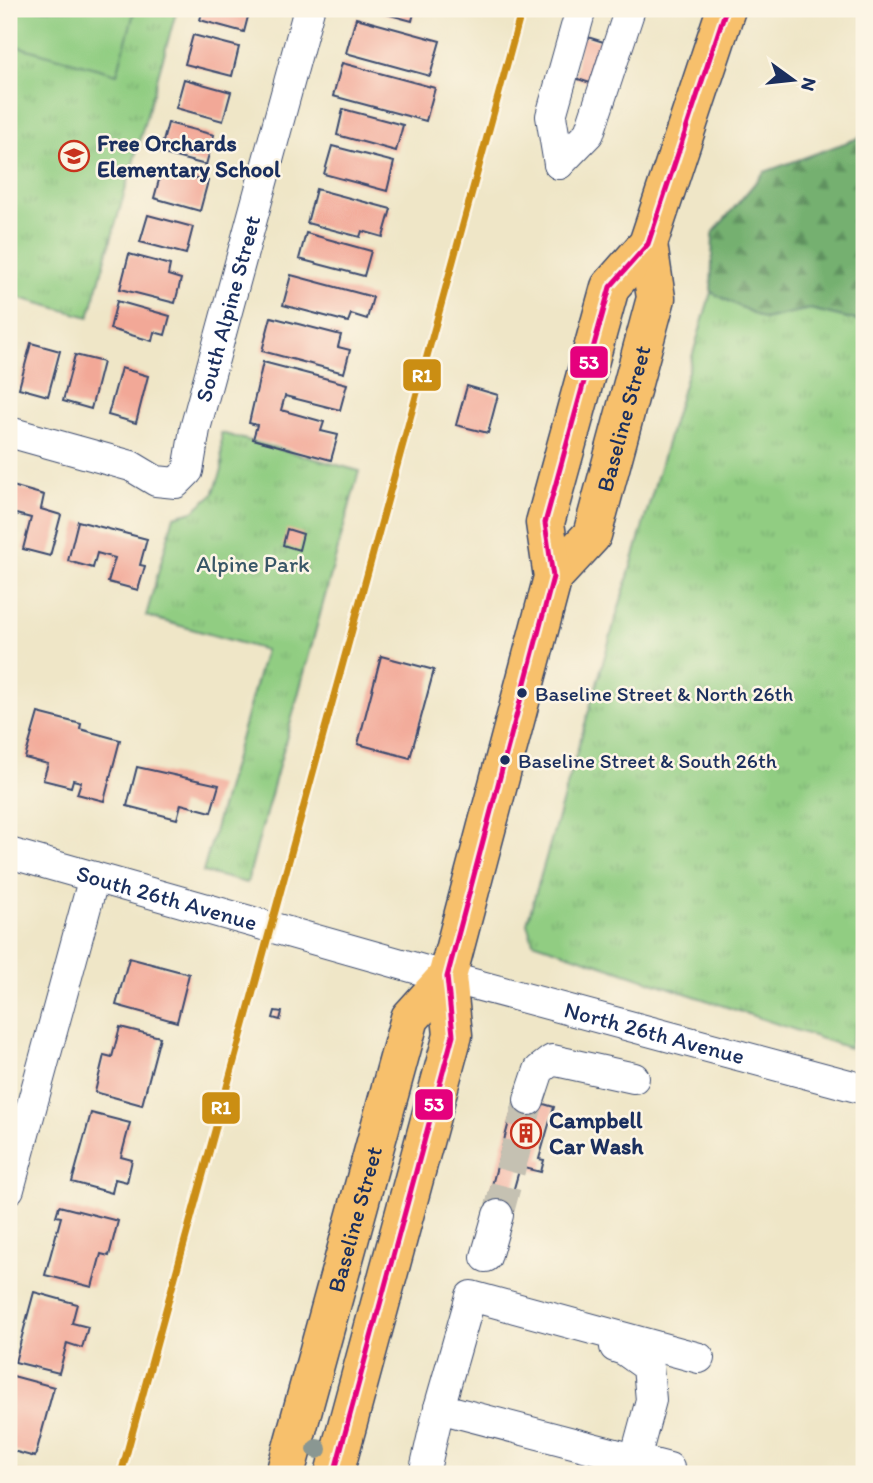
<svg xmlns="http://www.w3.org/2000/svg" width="873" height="1483" viewBox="0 0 873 1483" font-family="Itim,sans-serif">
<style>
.grass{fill:url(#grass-tufts);stroke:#567e70;stroke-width:2}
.forest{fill:url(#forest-firs);stroke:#487067;stroke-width:2}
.pitch{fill:#91cd82;stroke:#567e70;stroke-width:2}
.building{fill:#f2a897}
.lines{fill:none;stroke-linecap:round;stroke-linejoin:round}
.minor-tunnel{stroke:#c5c1b2;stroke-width:30;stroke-dasharray:30 15;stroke-linecap:butt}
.minor-casing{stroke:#3b4a6e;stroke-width:32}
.highway-casing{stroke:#3b4a6e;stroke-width:41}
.minor{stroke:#fff;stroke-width:30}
.highway{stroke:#f7c06c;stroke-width:38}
.bus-1-casing{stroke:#fcf5e5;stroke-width:10}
.bus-1{stroke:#e5007d;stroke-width:5}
.rail-1-casing{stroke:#fcf5e5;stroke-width:12}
.rail-1{stroke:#cb8e13;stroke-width:7}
.tree{fill:#8a9792}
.bus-dot{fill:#1b2f5e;stroke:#fcf5e5;stroke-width:2.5}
.labels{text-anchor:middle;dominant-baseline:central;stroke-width:5;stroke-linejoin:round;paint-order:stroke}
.bus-label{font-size:21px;fill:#1b2f5e;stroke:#fcf5e5;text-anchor:start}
.poi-label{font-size:23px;font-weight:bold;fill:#1b2f5e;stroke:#fcf5e5;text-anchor:start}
.street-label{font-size:23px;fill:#1b2f5e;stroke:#fcf5e5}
.park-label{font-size:23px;fill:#385667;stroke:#fcf5e5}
.line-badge{stroke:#fcf5e5;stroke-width:2.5}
.badge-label{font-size:19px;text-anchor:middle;font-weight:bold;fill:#fff}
</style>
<defs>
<pattern id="grass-tufts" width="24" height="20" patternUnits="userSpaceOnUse" patternTransform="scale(1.75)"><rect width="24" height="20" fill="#91cd82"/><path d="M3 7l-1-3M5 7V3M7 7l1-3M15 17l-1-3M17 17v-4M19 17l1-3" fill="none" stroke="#7cb073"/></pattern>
<pattern id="forest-firs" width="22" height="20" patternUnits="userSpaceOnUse" patternTransform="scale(1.75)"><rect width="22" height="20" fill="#74b070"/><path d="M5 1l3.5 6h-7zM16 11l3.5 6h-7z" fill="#5e905f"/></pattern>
</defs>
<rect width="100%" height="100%" fill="#fcf5e5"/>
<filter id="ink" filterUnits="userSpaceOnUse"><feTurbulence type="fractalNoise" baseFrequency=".0143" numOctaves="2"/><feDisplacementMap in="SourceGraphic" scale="14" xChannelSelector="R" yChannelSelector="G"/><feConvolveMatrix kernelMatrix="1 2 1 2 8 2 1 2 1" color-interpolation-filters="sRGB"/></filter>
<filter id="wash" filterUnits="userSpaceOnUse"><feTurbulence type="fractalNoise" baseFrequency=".00686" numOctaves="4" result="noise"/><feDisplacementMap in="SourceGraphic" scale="28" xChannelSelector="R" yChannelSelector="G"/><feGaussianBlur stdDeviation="1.57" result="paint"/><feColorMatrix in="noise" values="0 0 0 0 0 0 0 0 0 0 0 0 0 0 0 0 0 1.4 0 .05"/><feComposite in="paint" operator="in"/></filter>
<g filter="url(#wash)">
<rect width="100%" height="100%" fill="#efe6c7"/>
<path class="grass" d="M9 9H177L89 317 9 295Z
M711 292 764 319 810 309 864 322V1005L849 1048 533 942 527 923Z
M221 433 359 471 247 883 203 872 265 650 146 616 174 516 193 511 213 494 222 470Z"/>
<path class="forest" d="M864 136V322L810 309 764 319 711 292 713 233 764 172Z"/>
<path class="pitch" d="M9 9H135L117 74 9 44Z"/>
<g id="blocks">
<path class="building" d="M203 9H250L244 32 200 20Z
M368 9H415L412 21Z
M356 18 440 41 430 76 346 53Z
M193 35 239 47 232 76 185 64Z
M581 35 610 44 606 57 599 55 590 83 575 78Z
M342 63 435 88 426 121 333 96Z
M184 79 231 92 223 121 176 108Z
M343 109 403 125 396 151 337 135Z
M168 123 214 135 206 165 160 153Z
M332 146 394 162 387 191 324 174Z
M162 169 208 181 200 211 154 198Z
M316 189 391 209 383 237 362 231 360 237 307 223Z
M148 215 193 227 186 254 140 242Z
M306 233 371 251 364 276 299 259Z
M129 254 170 265 168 275 181 279 175 303 120 289Z
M291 275 373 297 367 319 351 314 348 322 283 305Z
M117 301 170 316 165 335 154 332 152 341 110 329Z
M271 317 341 335 338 347 350 350 344 373 262 351Z
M9 334 16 336 10 361H9Z
M31 343 60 351 48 396 19 388Z
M75 355 103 362 91 409 63 401Z
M263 362 347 384 340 410 285 396 281 410 324 422 321 431 338 435 331 460 253 439 257 425 249 423Z
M121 368 148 376 136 423 108 415Z
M467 386 498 395 488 433 456 425Z
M9 485 44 495 41 509 61 515 50 556 23 549 31 518 16 514 9 537Z
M78 521 147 539 140 565 145 566 138 590 108 582 115 558 97 553 93 568 68 561Z
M287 529 303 534 299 550 283 545Z
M381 656 434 670 410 758 358 744Z
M38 713 81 724 80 729 120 740 104 801 77 794 81 782 73 780 71 787 43 780 48 764 25 758Z
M137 767 219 785 211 812 181 804 177 819 127 806Z
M129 958 189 974 177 1022 116 1005Z
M275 1011 282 1012 280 1020 273 1018Z
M120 1027 160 1037 142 1105 95 1092 104 1055 112 1057Z
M516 1096 554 1107 539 1159 544 1160 541 1172 520 1167 506 1217 485 1211Z
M91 1113 130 1123 121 1157 132 1160 127 1182 115 1179 112 1193 72 1182Z
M59 1206 118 1221 109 1256 101 1254 92 1287 45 1275 61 1217 56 1216Z
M34 1292 77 1304 72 1323 88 1327 82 1348 67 1343 59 1373 15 1362Z
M13 1376 54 1387 35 1457 9 1450V1393Z
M9 1469 27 1473V1474H9Z"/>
</g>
</g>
<g filter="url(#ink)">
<use href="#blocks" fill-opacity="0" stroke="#3b4a6e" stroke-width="2"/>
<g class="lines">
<path class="minor-tunnel" d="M498 1215 529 1100"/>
<g class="minor-casing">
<g id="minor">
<path d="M559 164 589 133 630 9"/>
<path d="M559 164 551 116 581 9"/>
<path id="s1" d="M9 432 131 466 156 481 176 483 188 471 195 429 309 9"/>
<path id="s2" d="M9 853 447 977 864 1089"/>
<path d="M529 1100 539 1070 552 1060 634 1078"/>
<path d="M9 1189 94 877"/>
<path d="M486 1257 498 1215"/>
<path d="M615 1347 624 1350 648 1367 651 1400 635 1459"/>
<path d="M439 1408 669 1468"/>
<path d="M424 1474 439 1408 471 1296 699 1358"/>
</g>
</g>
<g class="highway-casing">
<g id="highway">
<path id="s3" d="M553 577 592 535 656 298 648 244"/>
<path id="s4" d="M285 1474 410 1018 447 977"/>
<path d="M334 1474 453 1035 447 977 553 577 545 523 610 287 648 244 726 9"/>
</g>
</g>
<use href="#minor" class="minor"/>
<use href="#highway" class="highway"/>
<g class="bus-1-casing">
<path id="bus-1" d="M334 1474 453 1035 447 977 553 577 545 523 610 287 648 244 726 9"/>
</g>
<use href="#bus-1" class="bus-1"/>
<g class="rail-1-casing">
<path id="rail-1" d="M121 1474 522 9"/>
</g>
<use href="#rail-1" class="rail-1"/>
</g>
<circle class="tree" cx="317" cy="1449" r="10"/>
</g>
<defs>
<g id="school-ring" transform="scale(1.575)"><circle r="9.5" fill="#fcf5e5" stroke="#c8321e" stroke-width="1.5"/><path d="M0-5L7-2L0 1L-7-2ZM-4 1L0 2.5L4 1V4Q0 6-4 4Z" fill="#c8321e"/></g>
<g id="building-ring" transform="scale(1.575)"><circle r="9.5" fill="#fcf5e5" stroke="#c8321e" stroke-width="1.5"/><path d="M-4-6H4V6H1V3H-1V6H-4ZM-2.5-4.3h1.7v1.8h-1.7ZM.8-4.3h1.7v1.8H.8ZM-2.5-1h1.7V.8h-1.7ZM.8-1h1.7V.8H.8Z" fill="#c8321e"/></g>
</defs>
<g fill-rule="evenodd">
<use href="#school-ring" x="74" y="156"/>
<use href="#building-ring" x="526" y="1133"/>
</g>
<g class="bus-dot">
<circle cx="522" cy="693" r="6"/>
<circle cx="505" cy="760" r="6"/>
</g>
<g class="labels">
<g class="bus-label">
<text x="535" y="693">Baseline Street &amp; North 26th</text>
<text x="518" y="760">Baseline Street &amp; South 26th</text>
</g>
<g class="poi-label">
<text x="97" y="143">Free Orchards<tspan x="97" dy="26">Elementary School</tspan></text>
<text x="549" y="1120">Campbell<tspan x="549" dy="26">Car Wash</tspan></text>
</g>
<g class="street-label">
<text stroke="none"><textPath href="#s1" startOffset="360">South Alpine Street</textPath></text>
<text stroke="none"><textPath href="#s3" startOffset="178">Baseline Street</textPath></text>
<text stroke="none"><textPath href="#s2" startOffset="164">South 26th Avenue</textPath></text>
<text stroke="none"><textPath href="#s2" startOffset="670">North 26th Avenue</textPath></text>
<text stroke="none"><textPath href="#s4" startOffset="264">Baseline Street</textPath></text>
</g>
<g class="park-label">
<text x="253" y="564">Alpine Park</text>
</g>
</g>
<g class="line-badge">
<rect x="569" y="345" width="40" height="34" rx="7" fill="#e5007d"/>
<rect x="402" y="358" width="40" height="34" rx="7" fill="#cb8e13"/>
<rect x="414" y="1088" width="40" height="33" rx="7" fill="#e5007d"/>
<rect x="201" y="1091" width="40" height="34" rx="7" fill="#cb8e13"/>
</g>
<g class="badge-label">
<text x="589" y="369">53</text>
<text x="422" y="382">R1</text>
<text x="434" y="1111">53</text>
<text x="221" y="1114">R1</text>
</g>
<rect width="873" height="1483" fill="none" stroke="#fcf5e5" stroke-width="35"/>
<g transform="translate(793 80) rotate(105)" stroke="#fcf5e5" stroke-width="5" paint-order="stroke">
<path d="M0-5L12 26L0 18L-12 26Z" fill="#1b2f5e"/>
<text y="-10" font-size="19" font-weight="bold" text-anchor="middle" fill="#1b2f5e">N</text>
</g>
</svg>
